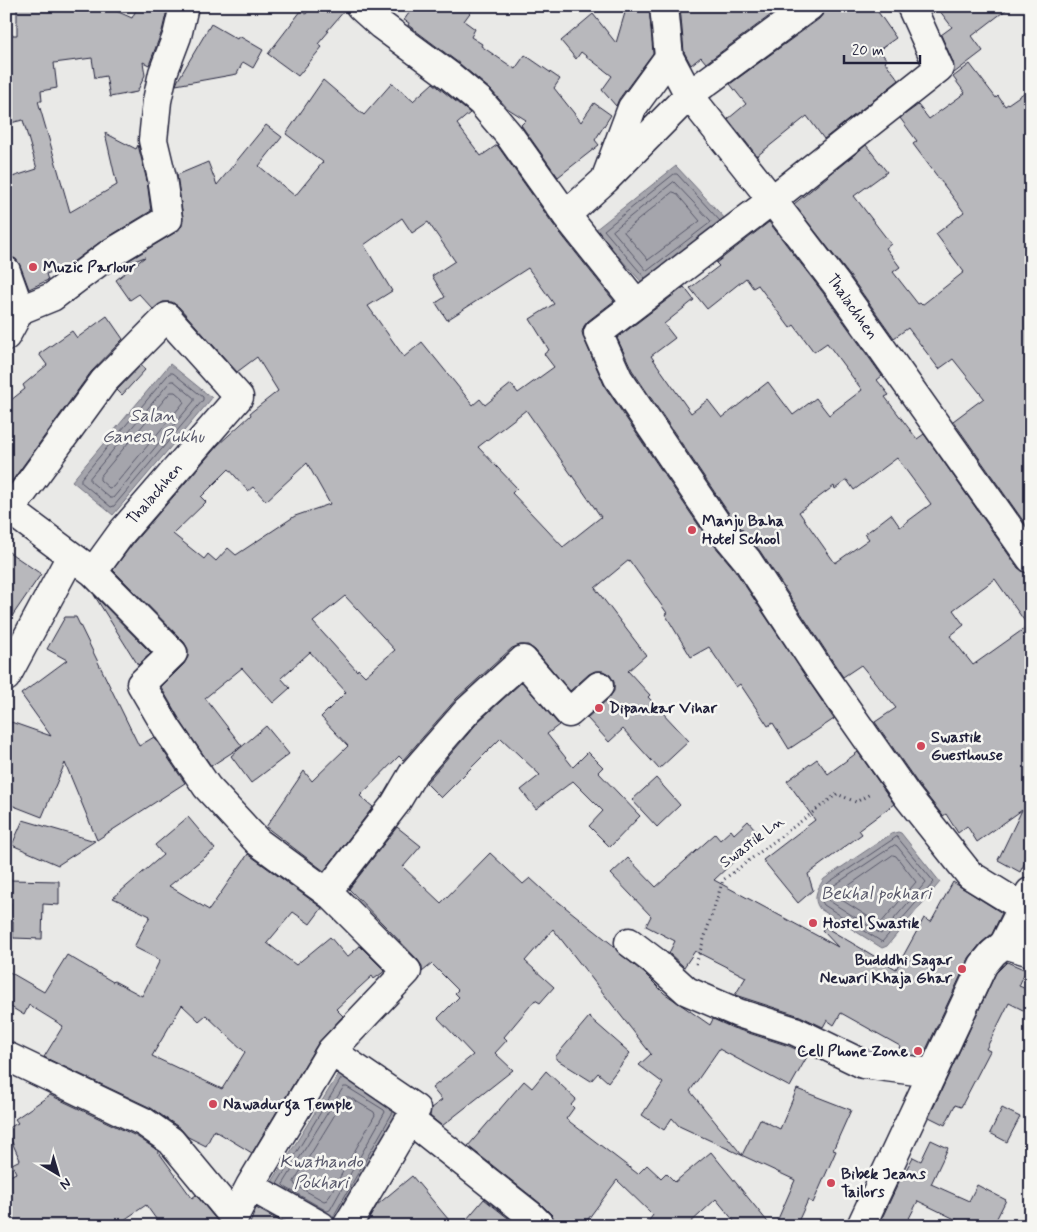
<svg xmlns="http://www.w3.org/2000/svg" width="1037" height="1232" viewBox="0 0 1037 1232" font-family="Mynerve,sans-serif">
<style>
.water{fill:#a5a5ac;stroke:#71717f}
.lines{fill:none;stroke-linecap:round;stroke-linejoin:round}
.shore{stroke:#565668;stroke-width:1}
.building{fill:#b8b8bc;stroke:#22223b;fill-rule:evenodd}
.minor-casing{stroke:#22223b;stroke-width:31}
.major-casing{stroke:#22223b;stroke-width:31}
.path{stroke:#22223b;stroke-width:3;stroke-dasharray:1 4;stroke-linecap:butt}
.minor{stroke:#f6f6f2;stroke-width:28}
.major{stroke:#f6f6f2;stroke-width:28}
.poi-dot{fill:#d1495b;stroke:#f6f6f2;stroke-width:2}
.labels{text-anchor:middle;dominant-baseline:central;stroke-width:5;stroke-linejoin:round;paint-order:stroke}
.poi-label{font-size:16px;font-weight:bold;fill:#22223b;stroke:#f6f6f2;text-anchor:start}
.street-label{font-size:16px;fill:#22223b;stroke:#f6f6f2}
.water-label{font-size:18px;font-style:italic;fill:#565668;stroke:#f6f6f2}
</style>
<rect width="100%" height="100%" fill="#e9e9e7"/>
<filter id="ink" filterUnits="userSpaceOnUse"><feTurbulence type="fractalNoise" baseFrequency=".02" numOctaves="2"/><feDisplacementMap in="SourceGraphic" scale="10" xChannelSelector="R" yChannelSelector="G"/><feConvolveMatrix kernelMatrix="1 2 1 2 8 2 1 2 1" color-interpolation-filters="sRGB"/></filter>
<g filter="url(#ink)">
<path class="water" d="M676 166 729 223 646 287 595 230Z
M170 364 212 398 113 515 72 481Z
M898 832 901 833 940 882 887 946 882 948 820 909C812 899 817 889 824 879L891 834Z
M341 1070 401 1107 334 1226 267 1190Z"/>
<g class="lines">
<path class="shore" d="M674 182 710 220 711 222 647 271 613 231Z
M673 192 676 193 700 221 648 260 624 232Z
M645 278 604 230 674 174H677L720 221
M170 373H173L203 397V400L114 506 111 507 81 482V479Z
M171 381H174L194 398V401L113 498H110L90 481V478Z
M171 392H175L183 399 184 402 113 487 109 488 100 480V477Z
M897 837 934 882 882 942 824 905 820 898 824 888 828 883Z
M895 845 897 846 926 882 881 934 828 900 827 898 832 887Z
M893 855 896 856 916 882 880 924 837 897 836 895Z
M344 1087H347L384 1110 385 1112 330 1210 327 1211 285 1187 283 1185Z
M346 1097H349L374 1112 375 1115 327 1200 324 1201 295 1185 294 1182Z
M277 1184 341 1079 343 1078
M333 1217 393 1112"/>
</g>
<path class="building" d="M17 6H105L132 18 138 6H168L162 31 149 65 143 62 145 75 137 92 110 97 106 76 95 78 92 58 54 63 57 88 41 91 42 101H38L70 212 117 185 105 133 136 149 138 145 147 181 151 211 100 242 66 267 46 274 48 280 29 289 20 265 16 259 11 257 12 255 6 236V179L37 169 23 120 6 124V35H17Z
M312 6H345V10L327 31H329L318 44 322 47 298 76 268 54 301 11 306 14Z
M414 6H475L464 21 475 29 471 37 482 44 481 46 515 69 525 55 560 79 554 88 581 122 594 103 611 115 595 140 599 145 558 177 521 125 526 120 507 108 491 90 460 64 408 25 409 23 404 20Z
M627 6H649L653 53 619 99 616 106 602 90 612 76 581 52 576 59 561 41 593 14 616 43Z
M680 6H783L706 63 701 57 691 65 684 52Z
M825 6H874L896 38 879 50 887 60 885 62 899 80 824 139 807 116 757 156 728 119 746 104 730 84 819 19 824 13Z
M936 6H1011L972 36 983 51 954 73 953 62 941 35 952 27Z
M211 24 237 39 239 36 263 50 253 68 243 62 237 74 176 85 178 80Z
M970 64 996 98 998 96 1005 106 1031 88V532L953 421 984 398 953 359 939 369 908 328 894 338 850 276 794 204 866 145 887 172 854 196 891 244 886 248 900 267 893 272 918 304 920 303 922 305 964 272 936 234 964 212 913 144 917 141 900 118 918 105 929 119 965 93 953 77Z
M323 80 364 115 392 83 413 101 433 83 470 113 457 124 481 156 497 145 553 224 614 301 588 321 584 326 582 332 584 339 605 387 704 533 734 569 834 719 789 749 773 723 768 726 740 684 736 687 709 647 691 657 665 614 667 613 629 560 595 588 646 655 628 671 650 695 648 697 689 741 659 769 623 729 609 742 587 718 609 698 614 691V682L610 675 603 671H595L589 674 570 691 535 650 528 645H520L512 648 457 698 403 760 399 756 360 796 373 807 324 871 266 827 304 771 312 781 348 746 321 717 346 692 310 652 281 678 290 688 273 703 242 668 205 698 242 746 211 766 181 722 161 687 184 664 188 657V649L184 642 113 570 134 542 218 445 251 415 250 413 278 391 257 357 237 372 179 307 172 302H163L153 309 139 294 130 300 116 280 145 257 118 267 176 232 182 226 183 217 177 175 208 162 217 185 266 125 282 137 259 166 295 196 323 162 286 134ZM402 218 412 233 428 222 455 261 432 276 445 297 436 303 447 320 528 268 554 304 530 319 549 350 544 354 554 367 518 393 511 384 485 405 480 399 473 405 422 342 404 357 368 306 392 291 364 245ZM526 410 601 517 563 547 512 493 517 488 478 447ZM307 463 330 504 295 516 236 555 228 548 216 561 208 554 204 559 173 534 206 502 201 497 229 469 248 491 253 487 266 501ZM345 596 395 650 365 676 358 669 357 671 313 622Z
M769 222 824 294 882 376 877 380 889 395 885 397 917 439 924 434 1018 568 1031 576V851L1020 872 998 860 1022 810 977 842 967 826 958 833 946 814 943 816 921 788 875 722 896 708 861 665 843 677 760 551 730 515 632 370 617 338 684 287 694 300 664 324 675 338 651 356 691 413 708 400 722 418 768 382 793 415 816 398 829 415 862 390 827 343 814 352 794 325 790 328 758 285 753 288 746 278 707 309 690 288 719 266 716 263ZM897 458 931 504 900 527 891 514 865 534 869 539 835 563 799 512 834 486 835 489 847 480 854 490ZM995 579 1028 626 973 665 950 636 964 625 953 610Z
M107 316 123 339 91 372 12 481 6 476V404L25 389 23 385 47 365 39 354 72 331 77 338Z
M141 365 145 370 122 395 117 390Z
M6 550 41 574 6 625Z
M94 595 151 653 138 665Z
M65 617H76L139 746 154 737 185 783 97 840 65 763 42 817 6 803V736L11 722 51 736 21 694 67 660 47 649Z
M522 682 559 725 547 734 573 767 588 752 603 767 598 772 640 816 610 847 589 826 603 811 573 781 536 809 521 790 540 775 501 738 441 798 426 783 479 721Z
M266 726 289 754 251 783 231 756Z
M858 752 894 804 859 830 862 834 808 874 813 890 798 903 763 860 815 820 787 781 817 759 828 774Z
M656 778 680 805 657 827 632 800Z
M188 817 215 849 169 886 209 910 248 854 322 908 310 924 293 912 267 943 296 965 330 937 347 957 360 946 385 971 374 979 372 976 336 1009 343 1016 318 1043 252 1153 214 1130 206 1146 188 1137 180 1128 151 1108 44 1057 63 1026 29 1005 24 1015 6 1004V970L44 992 67 955 113 982 114 981 142 996 160 960 134 947 150 916 113 898 163 855 155 845ZM182 1005 199 1021 206 1015 245 1052 222 1089 152 1056Z
M23 820 95 841 58 865 12 845Z
M748 821 761 836 714 880 838 947 822 930 825 927 896 969 924 918 931 922 953 882 1002 913 992 934 981 943 969 958 923 1056 911 1055 899 1048 900 1046 841 1013 834 1025 827 1020 823 1027 800 1016 735 995 746 977 695 951 684 967 669 953 675 941 646 926 651 916 611 874 628 858 656 887 715 834 720 840 731 830 734 834Z
M397 827 421 846 403 867 441 903 490 853 523 884 530 878 554 900 555 899 614 946 620 954 644 973 664 993 710 1025 713 1019 733 1028 789 1046 808 1055 790 1087 719 1049 690 1091 742 1155 760 1119 780 1129 797 1089 851 1110 833 1150 836 1151 813 1203 808 1200 796 1226H775L795 1180 679 1126 672 1118 664 1130 642 1115 663 1083 639 1065 651 1054 553 929 525 961 554 987 540 1003 535 1000 504 1037 507 1040 495 1053 513 1070 442 1126 430 1116 431 1108 442 1100 432 1088 473 1055 438 1018 459 997 455 993 458 990 432 964 422 972V966L418 960 349 889Z
M9 880 59 881V905L43 904 42 939 13 938V921L10 920 11 903H9Z
M1007 962 1026 970 1019 986 1031 991V1014L1009 1003 986 1049 990 1051 961 1107 955 1105 945 1125 929 1117 996 973Z
M589 1017 630 1053 608 1082 598 1073 591 1081 556 1059V1056Z
M546 1071 576 1099 571 1105 574 1108 566 1119 638 1174 647 1165 661 1178 666 1173 675 1182 711 1152 771 1226H738L716 1199 687 1226H645L653 1215 617 1180 583 1226H556L552 1215 541 1204 468 1146 524 1081 532 1088Z
M50 1095 136 1136 157 1150 192 1198 196 1195 218 1222V1226H161L146 1205 115 1226H6V1178L16 1173 12 1164 20 1160 6 1129 18 1123 15 1119Z
M1002 1108 1020 1117 1007 1142 990 1133Z
M931 1140 948 1148 931 1184 969 1201 977 1185 1006 1200 993 1226H969L918 1201 905 1226H897L882 1218 905 1169 906 1170 913 1157 921 1161Z
M412 1176 454 1226H365L377 1205Z
M484 1199 518 1226H461Z
M256 1208 289 1226H249Z"/>
<g class="lines">
<g class="minor-casing">
<path id="minor" d="M360 6 381 25 450 76 481 102 509 135 566 215 636 303
M911 6 939 68 772 200 598 333 618 378 717 524 747 560 822 674 908 797 970 875 1022 907
M669 57 689 95 772 200 837 285 1031 559
M605 180 689 95 810 6
M566 215 605 180 632 108 669 57 664 6
M20 310 52 297 108 255 168 219 162 178 153 140 157 101 163 73 177 36 184 6
M6 507 93 572 173 653 141 684 168 730 207 787 258 842 332 896 407 971 331 1051 250 1186 234 1217 233 1226
M10 510 104 381 167 317 239 397 122 532 93 572
M6 677 71 556
M327 892 395 804 414 772 468 710 523 660 569 713 599 686
M629 942 654 961 687 991 738 1013 795 1031 863 1064 932 1073
M1004 944 1030 892
M331 1051 416 1109 347 1226
M6 1056 144 1122 171 1141 234 1217
M410 1120 530 1215 541 1226
M250 1186 321 1226"/>
</g>
<g class="major-casing">
<path id="major" d="M6 271 20 310 6 336
M861 1226 983 965 993 953 1004 944 1031 952"/>
</g>
<path class="path" d="M696 964 723 880 837 794 856 802 872 793"/>
<use href="#minor" class="minor"/>
<use href="#major" class="major"/>
</g>
</g>
<g class="poi-dot">
<circle cx="33" cy="267" r="5"/>
<circle cx="692" cy="530" r="5"/>
<circle cx="599" cy="708" r="5"/>
<circle cx="921" cy="746" r="5"/>
<circle cx="813" cy="923" r="5"/>
<circle cx="962" cy="969" r="5"/>
<circle cx="918" cy="1051" r="5"/>
<circle cx="213" cy="1104" r="5"/>
<circle cx="831" cy="1183" r="5"/>
</g>
<g class="labels">
<g class="poi-label">
<text x="43" y="267">Muzic Parlour</text>
<text x="702" y="521">Manju Baha<tspan x="702" dy="18">Hotel School</tspan></text>
<text x="609" y="708">Dipankar Vihar</text>
<text x="931" y="737">Swastik<tspan x="931" dy="18">Guesthouse</tspan></text>
<text x="823" y="923">Hostel Swastik</text>
<text x="952" y="960" text-anchor="end">Budddhi Sagar<tspan x="952" dy="18">Newari Khaja Ghar</tspan></text>
<text x="908" y="1051" text-anchor="end">Cell Phone Zone</text>
<text x="223" y="1104">Nawadurga Temple</text>
<text x="841" y="1174">Bibek Jeans<tspan x="841" dy="18">Tailors</tspan></text>
</g>
<g class="street-label">
<text transform="translate(852 307) rotate(55)">Thalachhen</text>
<text transform="translate(155 494) rotate(-49)">Thalachhen</text>
<text transform="translate(752 842) rotate(-37)">Swastik Ln</text>
</g>
<g class="water-label">
<text x="153" y="416">Salan<tspan x="153" dy="21">Ganesh Pukhu</tspan></text>
<text x="876" y="894">Bekhal pokhari</text>
<text x="321" y="1162">Kwathando<tspan x="321" dy="21">Pokhari</tspan></text>
</g>
</g>
<rect width="1037" height="1232" fill="none" stroke="#f6f6f2" stroke-width="25"/>
<rect x="12" y="12" width="1012" height="1207" fill="none" stroke="#22223b" stroke-width="2" filter="url(#ink)"/>
<g transform="translate(58 1174) rotate(142)" stroke="#f6f6f2" stroke-width="4" paint-order="stroke">
<path d="M0-4L9 19L0 12L-9 19Z" fill="#22223b"/>
<text y="-8" font-size="14" font-weight="bold" text-anchor="middle" fill="#22223b">N</text>
</g>
<path d="M844 55v8h76v-8" fill="none" stroke="#22223b" stroke-width="2.5"/>
<text x="852" y="55" font-size="15" fill="#22223b" stroke="#f6f6f2" stroke-width="4" paint-order="stroke">20 m</text>
</svg>
